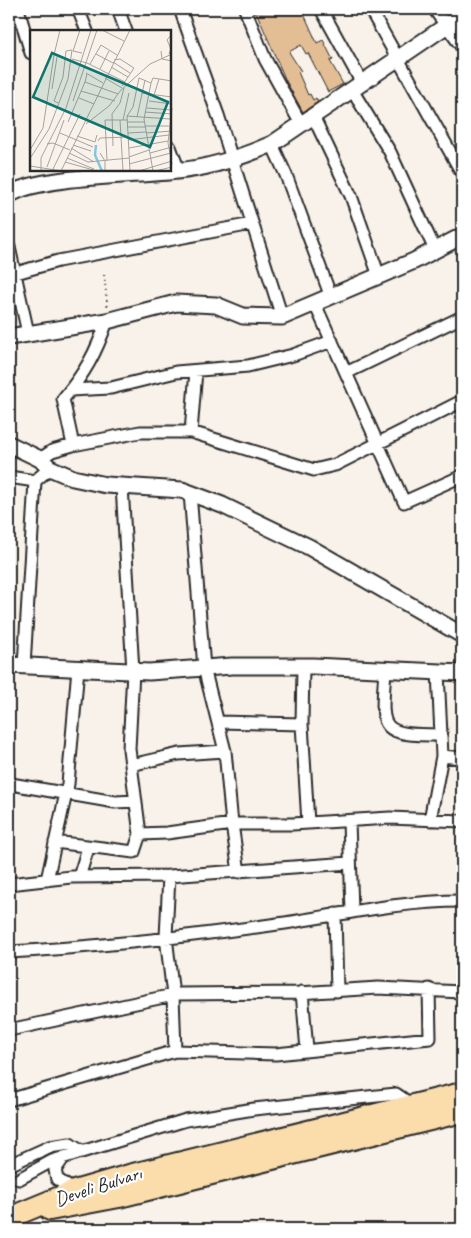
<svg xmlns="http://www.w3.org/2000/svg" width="471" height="1238" viewBox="0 0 471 1238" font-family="Caveat,sans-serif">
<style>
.building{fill:#e3be94;stroke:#2b2b2b}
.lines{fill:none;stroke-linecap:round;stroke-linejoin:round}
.street-casing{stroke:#2b2b2b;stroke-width:15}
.secondary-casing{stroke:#2b2b2b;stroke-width:19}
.highway-casing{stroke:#2b2b2b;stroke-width:24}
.path{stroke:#2b2b2b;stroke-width:2;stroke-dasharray:1 4;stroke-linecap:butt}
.street{stroke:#fff;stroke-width:11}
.secondary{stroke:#fff;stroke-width:15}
.highway{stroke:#fbddab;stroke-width:20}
.labels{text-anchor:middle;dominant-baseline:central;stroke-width:4.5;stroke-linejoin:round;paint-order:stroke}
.street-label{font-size:20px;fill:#2b2b2b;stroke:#fff}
.inset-river{fill:none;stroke:#82c6e3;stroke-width:2.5}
.inset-road{fill:none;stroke:#a7a29e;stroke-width:1}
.view{fill:#0f766e;fill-opacity:0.15;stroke:#0f766e;stroke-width:2.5}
.inset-edge{fill:none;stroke:#2b2b2b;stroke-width:2.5}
</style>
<rect width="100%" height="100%" fill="#f9f2ea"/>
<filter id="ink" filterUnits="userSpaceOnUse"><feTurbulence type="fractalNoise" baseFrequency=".02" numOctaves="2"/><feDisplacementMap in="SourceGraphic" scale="10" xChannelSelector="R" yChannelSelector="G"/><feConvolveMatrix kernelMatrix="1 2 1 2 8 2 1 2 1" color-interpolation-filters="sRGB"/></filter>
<g filter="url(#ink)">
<path class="building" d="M255 9H314L304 14 317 43 323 40 333 60 330 61 343 84 328 92 308 53 306 54 301 45 289 52 301 71 298 72 308 95 310 94 313 100 316 98 318 102 303 112 286 81Z"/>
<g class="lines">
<g class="street-casing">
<path id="street" d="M18 9 31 53
M78 9 87 31
M118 9 126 31
M180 9 218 115 282 317
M245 9 265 59 301 124
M321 9 362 83
M370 9 462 173
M434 9 462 47
M352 90 390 152 435 250
M313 116 351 196 379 276
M272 144 286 175 331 297
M170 147 179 171
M9 247 28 333
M9 275 58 261 252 224
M315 304 404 502 462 476
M346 373 462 317
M70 390 111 388 176 372 248 366 293 355 332 341
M191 432 196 371
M73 445 63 399C85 373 96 353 107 321
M40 459 52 451 73 445 140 432H191L314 470 335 465 462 401
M9 477 35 481
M190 493 204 668 225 751 232 824 239 872
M24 666 35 481 50 468
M303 666 302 724 308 823
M385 670C381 730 377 735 441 735
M218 722 302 724
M442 756 462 758
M131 765 179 754 225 751
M11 784 115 802 136 801
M430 820 442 756 438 672
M349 821 352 911
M140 834 167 833 232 824H292L390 818 462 821
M55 842 134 852 140 834 129 749 133 671 122 486
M169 876 166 937 173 995 175 1051
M79 877 88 848
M47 880 68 784 78 668
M9 884 71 877 169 876 350 863
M335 914 337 991
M9 952C101 947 193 936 285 923 344 914 402 901 462 901
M302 992 307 1050
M9 1030 178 994 298 993 378 988 462 992
M9 1100 175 1051 276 1054 430 1038 429 989
M64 1157 55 1170 57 1179 74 1191
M9 1165 49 1147 70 1144 81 1151
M19 1179 52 1161 186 1120 254 1109 396 1094 412 1105"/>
</g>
<g class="secondary-casing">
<path id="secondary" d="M9 195C39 175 137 176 177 171 210 168 242 157 272 144L462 15
M9 337 107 321 176 303 216 305 243 316 282 317 414 261 462 236
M9 444 40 459 50 468 73 478 106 485 182 490 222 505 309 547 462 635
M9 665 149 672 232 666H313L462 673"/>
</g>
<g class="highway-casing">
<path id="highway" d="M50 1210 119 1197 462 1112
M11 1217 74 1191 129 1175 462 1093"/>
</g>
<path class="path" d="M104 275 108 309"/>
<use href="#street" class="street"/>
<use href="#secondary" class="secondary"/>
<use href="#highway" class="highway"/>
</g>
</g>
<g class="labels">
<g class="street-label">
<text transform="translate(98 1186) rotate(-18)">Develi Bulvarı</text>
</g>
</g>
<g transform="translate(30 30)">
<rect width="141" height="141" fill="#f9f2ea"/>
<path class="inset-river" d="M66 115 65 125 72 141"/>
<path class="inset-road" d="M50 0 43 21 52 23M72 0 94 11M131 21 132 29 142 31M66 24 83 33M139 24 141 19 137 10 142 4M24 25 30 0M42 29 57 33 95 52M84 30 90 29 104 38 92 56M83 32 100 43M60 34 71 15 87 25M81 37 98 47M70 39 79 21M56 43 73 53M57 44 55 52 88 64M75 48 92 58M109 48 121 53 114 89 123 141M121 53 123 48 142 51M22 59 27 27M51 61 85 71M111 63 142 67M124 65 129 49M49 68 64 74M43 71 67 0M119 71 142 74M117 78 141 80M142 78 138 113 142 134M115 82 142 84M97 86 140 89M107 87 115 50M90 90 93 141M93 90 99 63M38 92 55 52M97 92H114M56 94 79 76 91 60 120 34 142 24M115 96H139M97 97H115M30 103 63 117M98 103 116 102M116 103 142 101M47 106 65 112 67 105M98 110 139 105M68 111 70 108 98 107M17 114 23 113 40 120M43 115 61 121M83 116 82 84 90 73 94 58M41 118 64 132M99 118 138 111M0 120 13 98 24 25M39 123 58 132 99 128M70 123 75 131V141M120 123 142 117M1 127 19 99 38 49 42 20 36 21 33 47 24 71 28 73M99 127 119 120M37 128 64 139M77 131 75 90H97M35 132 67 141M99 134 141 123M0 136 32 141M17 137 34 90M23 139 50 84M11 141V128L36 78 61 0M31 141 100 0M100 141 97 86 103 77 109 48M109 141 142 131M125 141 142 137"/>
<path class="view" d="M22 23 138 72 120 117 3 67Z"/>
<rect width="141" height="141" class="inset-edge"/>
</g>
<rect width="471" height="1238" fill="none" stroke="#fff" stroke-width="30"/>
<rect x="15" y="15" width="441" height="1208" fill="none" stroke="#2b2b2b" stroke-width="2" filter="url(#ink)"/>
</svg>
